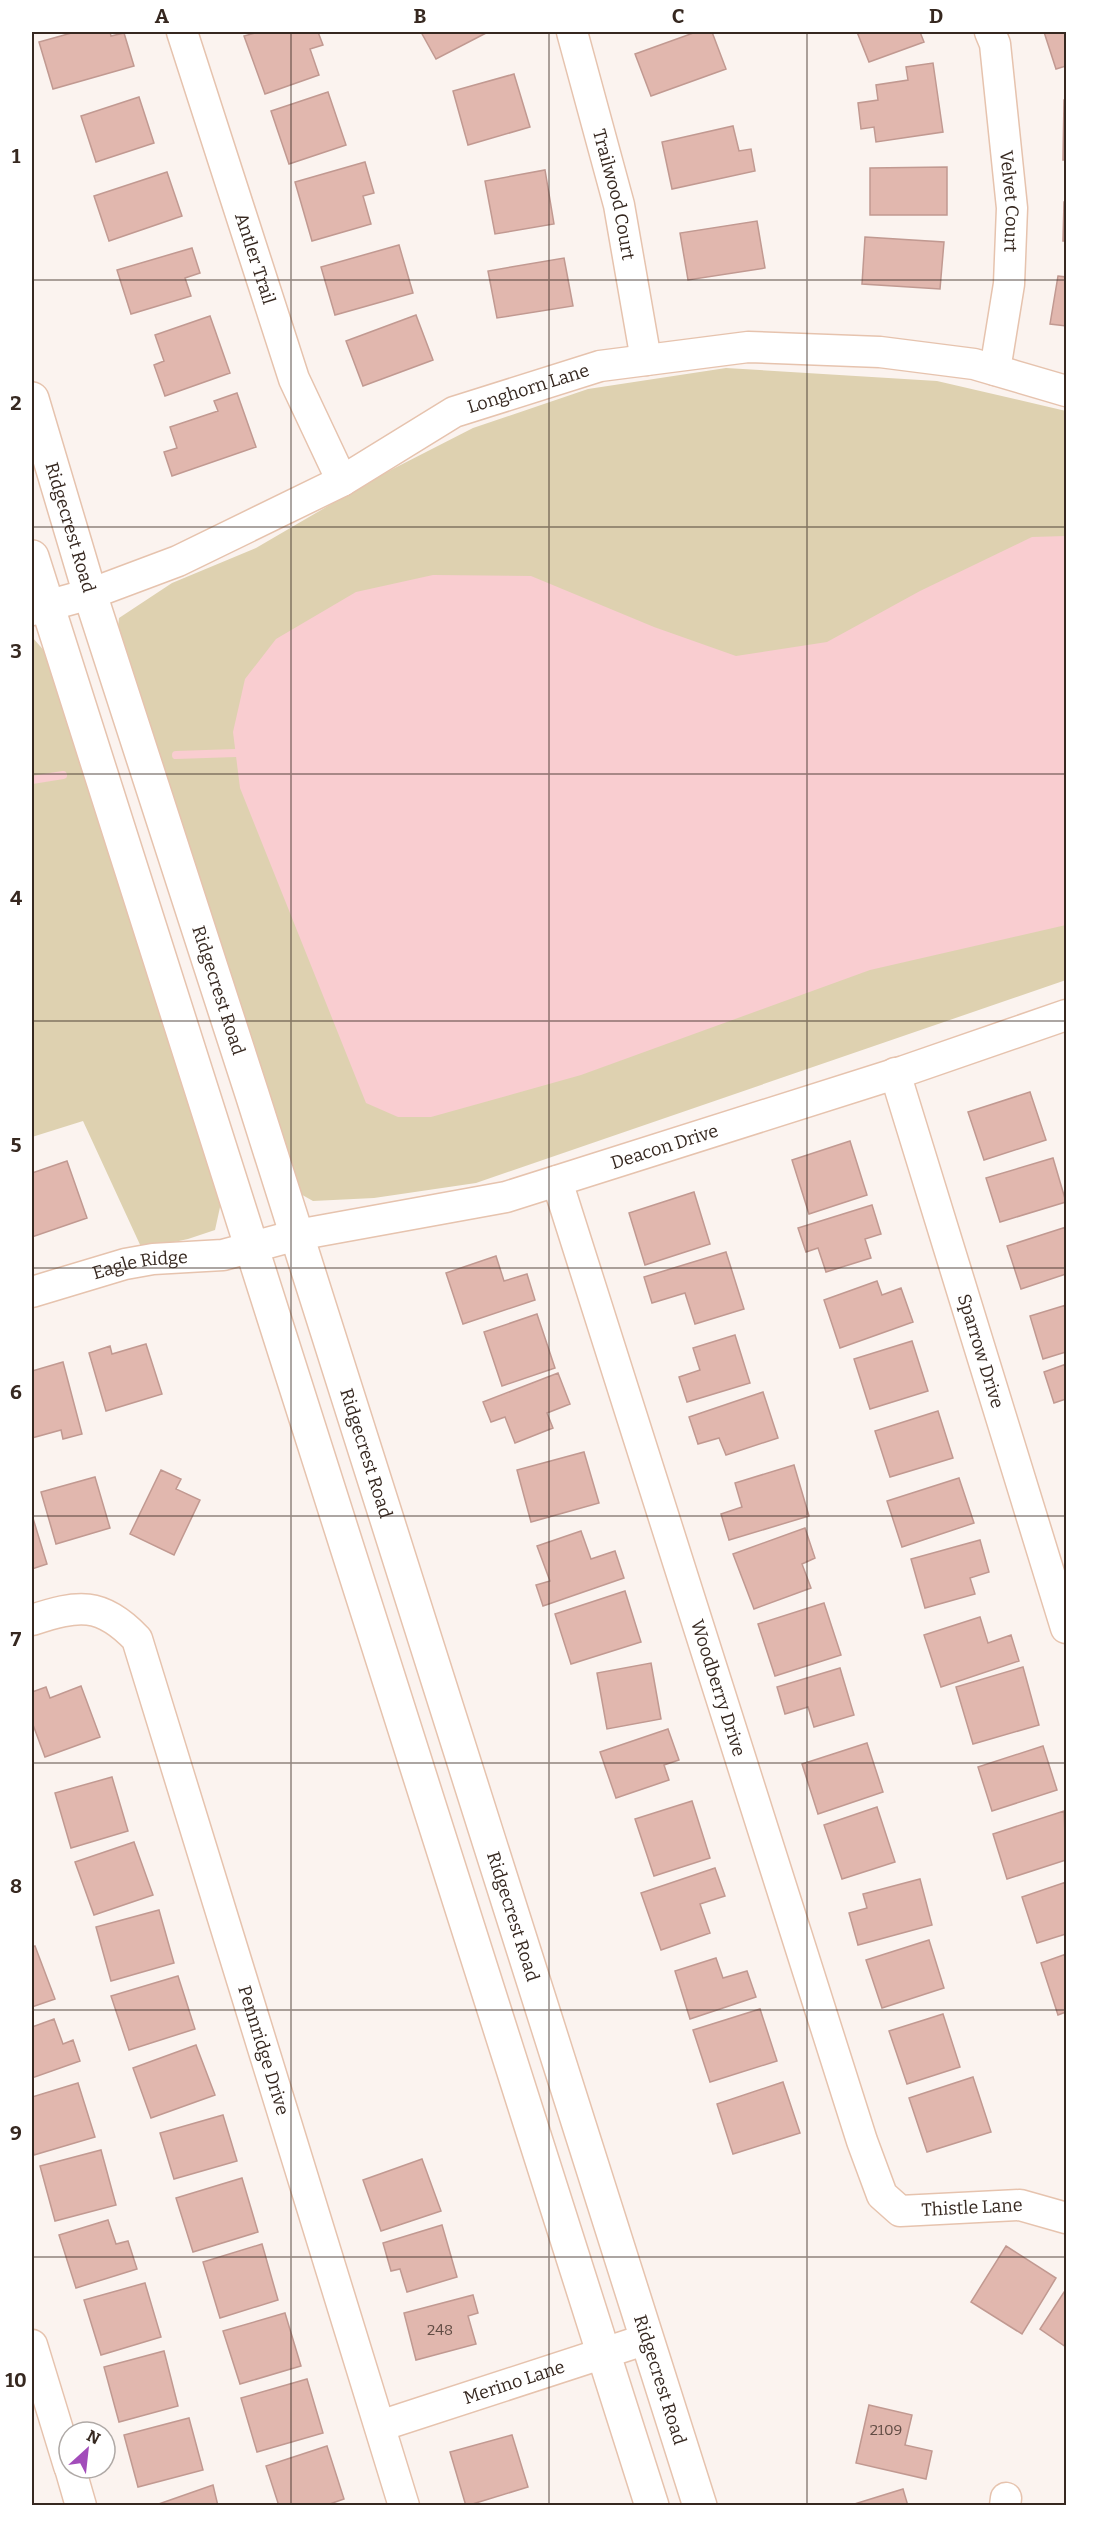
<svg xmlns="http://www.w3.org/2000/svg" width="1098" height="2537" viewBox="0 0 1098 2537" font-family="Bitter,serif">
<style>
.green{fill:#ded1b0}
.water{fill:#f9cdd0}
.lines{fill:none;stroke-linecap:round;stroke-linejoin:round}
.stream{stroke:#f9cdd0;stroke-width:8}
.building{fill:#e1b7ae;stroke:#c19991;stroke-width:1.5}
.minor-casing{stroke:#e6c3ae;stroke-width:33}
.major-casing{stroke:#e6c3ae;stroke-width:36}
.minor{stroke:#fff;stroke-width:30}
.major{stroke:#fff;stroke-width:33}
.grid{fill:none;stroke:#362820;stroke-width:1.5;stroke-opacity:0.55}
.labels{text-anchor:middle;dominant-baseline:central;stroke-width:6;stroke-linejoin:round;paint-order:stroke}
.number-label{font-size:15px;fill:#614c44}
.street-label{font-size:18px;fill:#362820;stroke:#fff}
.neatline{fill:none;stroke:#362820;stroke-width:2}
.grid-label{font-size:20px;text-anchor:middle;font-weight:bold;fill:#362820}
</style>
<rect width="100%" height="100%" fill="#fbf3ef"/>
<path class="green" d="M726 368 937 381 1066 411V980L476 1183 374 1198 313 1201 297 1192 117 636 119 618 172 583 256 548 381 475 473 428 588 389Z
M32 637 48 655 222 1198 215 1230 188 1239 142 1249 83 1121 32 1137Z"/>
<path class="water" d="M1066 536V925L870 970 581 1075 431 1117H398L366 1103 240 788 233 732 245 679 276 639 356 592 433 575 531 576 654 627 736 656 827 642 920 591 1032 537Z"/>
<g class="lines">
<path class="stream" d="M176 755 236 753
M32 780 63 775"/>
</g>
<path class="building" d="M75 32H110L111 36 124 33 134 66 53 89 39 42Z
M259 32H318L323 45 310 49 319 75 265 94 244 36Z
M421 32H488L436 59Z
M696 32H712L726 69 651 96 635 54Z
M857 32H920L924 42 869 62Z
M1044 32H1066V66L1056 69Z
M933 63 943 132 876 142 874 127 861 129 858 103 878 100 876 85 908 80 906 67Z
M514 74 530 127 468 145 453 91Z
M328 92 346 145 289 164 271 111Z
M139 97 154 143 96 162 81 116Z
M1064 100H1066V160H1063Z
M733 126 739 151 751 149 755 171 672 189 662 142Z
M365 162 374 193 363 196 371 224 312 241 295 182Z
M947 167V215H870V168Z
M545 170 554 224 495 234 485 181Z
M167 172 182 216 109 241 94 196Z
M1064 202H1066V241H1063Z
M757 221 765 268 688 280 680 233Z
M865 237 944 242 940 289 862 284Z
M399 245 413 293 335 315 321 267Z
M192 248 200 273 185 278 191 296 131 314 117 270Z
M564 258 573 306 497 318 488 271Z
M1058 276 1066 277V326L1050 324Z
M416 315 433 360 363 386 346 341Z
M210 316 230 373 165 396 154 365 164 361 155 335Z
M237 393 256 447 172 476 164 452 177 448 170 427 218 411 214 401Z
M1030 1092 1046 1140 984 1160 968 1112Z
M850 1141 867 1195 809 1214 792 1160Z
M1053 1158 1066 1202 1000 1222 986 1178Z
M67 1161 87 1218 32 1237V1173Z
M694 1192 710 1244 645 1265 629 1213Z
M872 1205 881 1234 865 1239 871 1258 826 1272 818 1248 806 1252 798 1228Z
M1066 1227V1274L1021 1289 1007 1246Z
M726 1252 744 1309 695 1324 685 1293 652 1303 644 1277Z
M496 1256 504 1281 527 1274 535 1300 463 1324 446 1273Z
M877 1281 882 1295 901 1288 913 1322 840 1348 824 1300Z
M1066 1305V1352L1043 1359 1030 1316Z
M537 1314 555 1368 502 1386 484 1332Z
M735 1335 750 1383 687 1402 679 1377 700 1370 693 1348Z
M912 1341 928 1391 870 1409 854 1359Z
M146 1344 162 1394 106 1411 89 1353 110 1346 112 1354Z
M63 1362 82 1434 63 1439 61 1430 32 1438V1371Z
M1066 1364V1399L1054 1403 1044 1372Z
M558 1373 570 1404 547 1413 553 1428 515 1443 505 1417 491 1422 483 1402Z
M763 1392 778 1438 726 1455 719 1438 698 1444 689 1417Z
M938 1411 953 1458 890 1477 875 1431Z
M584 1452 599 1503 531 1522 517 1470Z
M794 1465 809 1516 729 1540 721 1514 742 1507 735 1483Z
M161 1470 181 1479 176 1489 200 1500 174 1555 130 1534Z
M95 1477 110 1528 56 1544 41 1492Z
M959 1478 974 1523 902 1547 887 1501Z
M32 1515 47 1564 32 1569Z
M805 1528 815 1558 802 1564 811 1588 754 1609 733 1554Z
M581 1531 591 1559 615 1551 624 1578 543 1606 536 1585 550 1581 537 1546Z
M980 1540 989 1572 970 1578 975 1594 925 1608 911 1559Z
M625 1591 641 1642 571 1664 555 1614Z
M824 1603 841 1655 775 1676 758 1624Z
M980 1617 988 1643 1011 1635 1019 1661 941 1687 924 1635Z
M651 1663 661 1719 607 1729 597 1673Z
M1023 1667 1039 1725 973 1744 956 1687Z
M840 1668 854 1715 814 1727 808 1707 785 1714 777 1687Z
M81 1686 100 1737 45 1757 32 1722V1692L46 1687 50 1698Z
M668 1729 679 1760 664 1765 669 1780 616 1798 600 1752Z
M867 1743 883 1792 818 1814 802 1764Z
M1043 1746 1057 1790 992 1811 978 1767Z
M112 1777 128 1831 71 1848 55 1793Z
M692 1801 710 1858 654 1876 635 1819Z
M877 1807 895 1862 842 1879 824 1825Z
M1064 1811 1066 1860 1007 1879 993 1834Z
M134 1842 153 1895 94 1915 75 1862Z
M715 1868 725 1896 700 1904 710 1933 661 1950 641 1893Z
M920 1879 932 1925 858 1945 849 1913 867 1908 863 1894Z
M1066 1882V1934L1037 1943 1022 1897Z
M159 1910 174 1963 111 1981 96 1927Z
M929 1940 944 1988 882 2008 866 1960Z
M35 1946 55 1999 32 2007V1947Z
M1066 1954V2012L1058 2015 1041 1963Z
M716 1958 723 1978 747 1971 756 1997 690 2019 675 1971Z
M178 1976 195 2029 129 2050 111 1996Z
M760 2009 777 2061 710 2082 693 2030Z
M943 2014 960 2067 907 2084 889 2031Z
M54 2019 63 2044 73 2040 80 2061 32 2078V2027Z
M196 2045 215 2095 151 2118 133 2068Z
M973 2077 991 2132 927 2152 909 2098Z
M783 2082 800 2133 733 2154 717 2104Z
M78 2083 95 2137 34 2155 32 2146V2097Z
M223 2115 237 2161 174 2179 160 2133Z
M101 2150 116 2205 55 2221 40 2166Z
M422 2159 441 2211 381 2231 363 2180Z
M242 2178 258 2232 193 2252 176 2198Z
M108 2220 116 2244 128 2241 137 2269 76 2288 59 2235Z
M442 2225 457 2277 407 2292 400 2269 391 2271 383 2243Z
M262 2244 278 2300 220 2318 203 2262Z
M1006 2246 1056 2278 1022 2334 971 2302Z
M145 2283 161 2337 101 2355 84 2300Z
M1066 2289V2347L1040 2329Z
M473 2295 478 2313 468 2316 476 2344 416 2360 404 2313Z
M285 2313 301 2366 240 2384 223 2331Z
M164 2351 178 2406 119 2422 104 2367Z
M307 2379 323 2433 257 2452 241 2398Z
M869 2405 912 2415 905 2445 932 2451 926 2479 856 2463Z
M189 2418 203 2470 138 2487 124 2435Z
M512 2435 528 2487 466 2506 450 2452Z
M327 2446 344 2499 324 2506H279L266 2466Z
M213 2485 218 2506H153Z
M903 2489 908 2506H848Z"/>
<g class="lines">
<g class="minor-casing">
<g id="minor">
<path id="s1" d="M182 32 294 379 342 481"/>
<path id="s2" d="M572 32 619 205 646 360"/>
<path id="s3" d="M990 32 995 44 1012 208 1009 284 995 370"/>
<path id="s4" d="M32 610 90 594 178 561 342 481 454 412 600 366 748 347 880 352 974 364 1066 391"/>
<path id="s5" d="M895 1073 1066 1628"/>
<path id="s6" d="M557 1181 862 2141 882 2195 900 2211 1020 2205 1066 2218"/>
<path id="s7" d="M32 1292 125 1264 153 1259 223 1255 297 1235 506 1197 904 1071 1066 1015"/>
<path id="s8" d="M32 1620C78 1605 101 1601 137 1639L404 2506"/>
<path d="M32 2345 69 2466"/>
<path id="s9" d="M380 2426 647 2339"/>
<path d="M70 2468 81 2506"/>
<path d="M1005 2506 1006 2498"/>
</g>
</g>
<g class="major-casing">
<g id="major">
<path id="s10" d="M32 399 90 594 252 1094 700 2506"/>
<path d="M32 557 652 2506"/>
</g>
</g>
<use href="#minor" class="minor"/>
<use href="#major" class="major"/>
</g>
<path class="grid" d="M291 32V2506M549 32V2506M807 32V2506M32 280H1066M32 527H1066M32 774H1066M32 1021H1066M32 1268H1066M32 1516H1066M32 1763H1066M32 2010H1066M32 2257H1066"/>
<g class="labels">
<g class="number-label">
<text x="440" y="2330">248</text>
<text x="886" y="2430">2109</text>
</g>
<g class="street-label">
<text stroke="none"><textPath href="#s2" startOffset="168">Trailwood Court</textPath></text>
<text stroke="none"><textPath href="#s3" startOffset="171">Velvet Court</textPath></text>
<text stroke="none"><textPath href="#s1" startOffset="238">Antler Trail</textPath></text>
<text stroke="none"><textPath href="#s4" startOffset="546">Longhorn Lane</textPath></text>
<text stroke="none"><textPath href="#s10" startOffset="134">Ridgecrest Road</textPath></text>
<text stroke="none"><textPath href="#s10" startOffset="620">Ridgecrest Road</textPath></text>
<text stroke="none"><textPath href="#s7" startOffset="651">Deacon Drive</textPath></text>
<text stroke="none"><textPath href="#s7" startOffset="112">Eagle Ridge</textPath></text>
<text stroke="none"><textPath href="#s5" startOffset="291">Sparrow Drive</textPath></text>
<text stroke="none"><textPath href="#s10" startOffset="1106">Ridgecrest Road</textPath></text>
<text stroke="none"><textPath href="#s6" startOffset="532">Woodberry Drive</textPath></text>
<text stroke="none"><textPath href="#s10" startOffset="1592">Ridgecrest Road</textPath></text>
<text stroke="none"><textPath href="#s8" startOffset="546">Pennridge Drive</textPath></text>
<text stroke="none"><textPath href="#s6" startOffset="1161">Thistle Lane</textPath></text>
<text stroke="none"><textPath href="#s10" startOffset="2078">Ridgecrest Road</textPath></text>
<text stroke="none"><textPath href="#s9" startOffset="141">Merino Lane</textPath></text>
</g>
</g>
<rect width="1098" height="2537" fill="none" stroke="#ffffff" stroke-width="66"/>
<g transform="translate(87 2450) rotate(27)"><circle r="28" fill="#ffffff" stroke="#afa9a6" stroke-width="1.5"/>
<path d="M0-4.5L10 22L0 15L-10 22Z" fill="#a24cba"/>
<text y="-9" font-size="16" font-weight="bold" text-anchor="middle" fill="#362820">N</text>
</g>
<rect x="33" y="33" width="1032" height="2471" class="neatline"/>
<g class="grid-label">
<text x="162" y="23">A</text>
<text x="420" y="23">B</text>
<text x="678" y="23">C</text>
<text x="936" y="23">D</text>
<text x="16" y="163">1</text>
<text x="16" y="410">2</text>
<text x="16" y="658">3</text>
<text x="16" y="905">4</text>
<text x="16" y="1152">5</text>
<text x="16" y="1399">6</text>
<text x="16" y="1646">7</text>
<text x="16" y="1893">8</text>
<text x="16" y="2140">9</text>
<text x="16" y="2387">10</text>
</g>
</svg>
